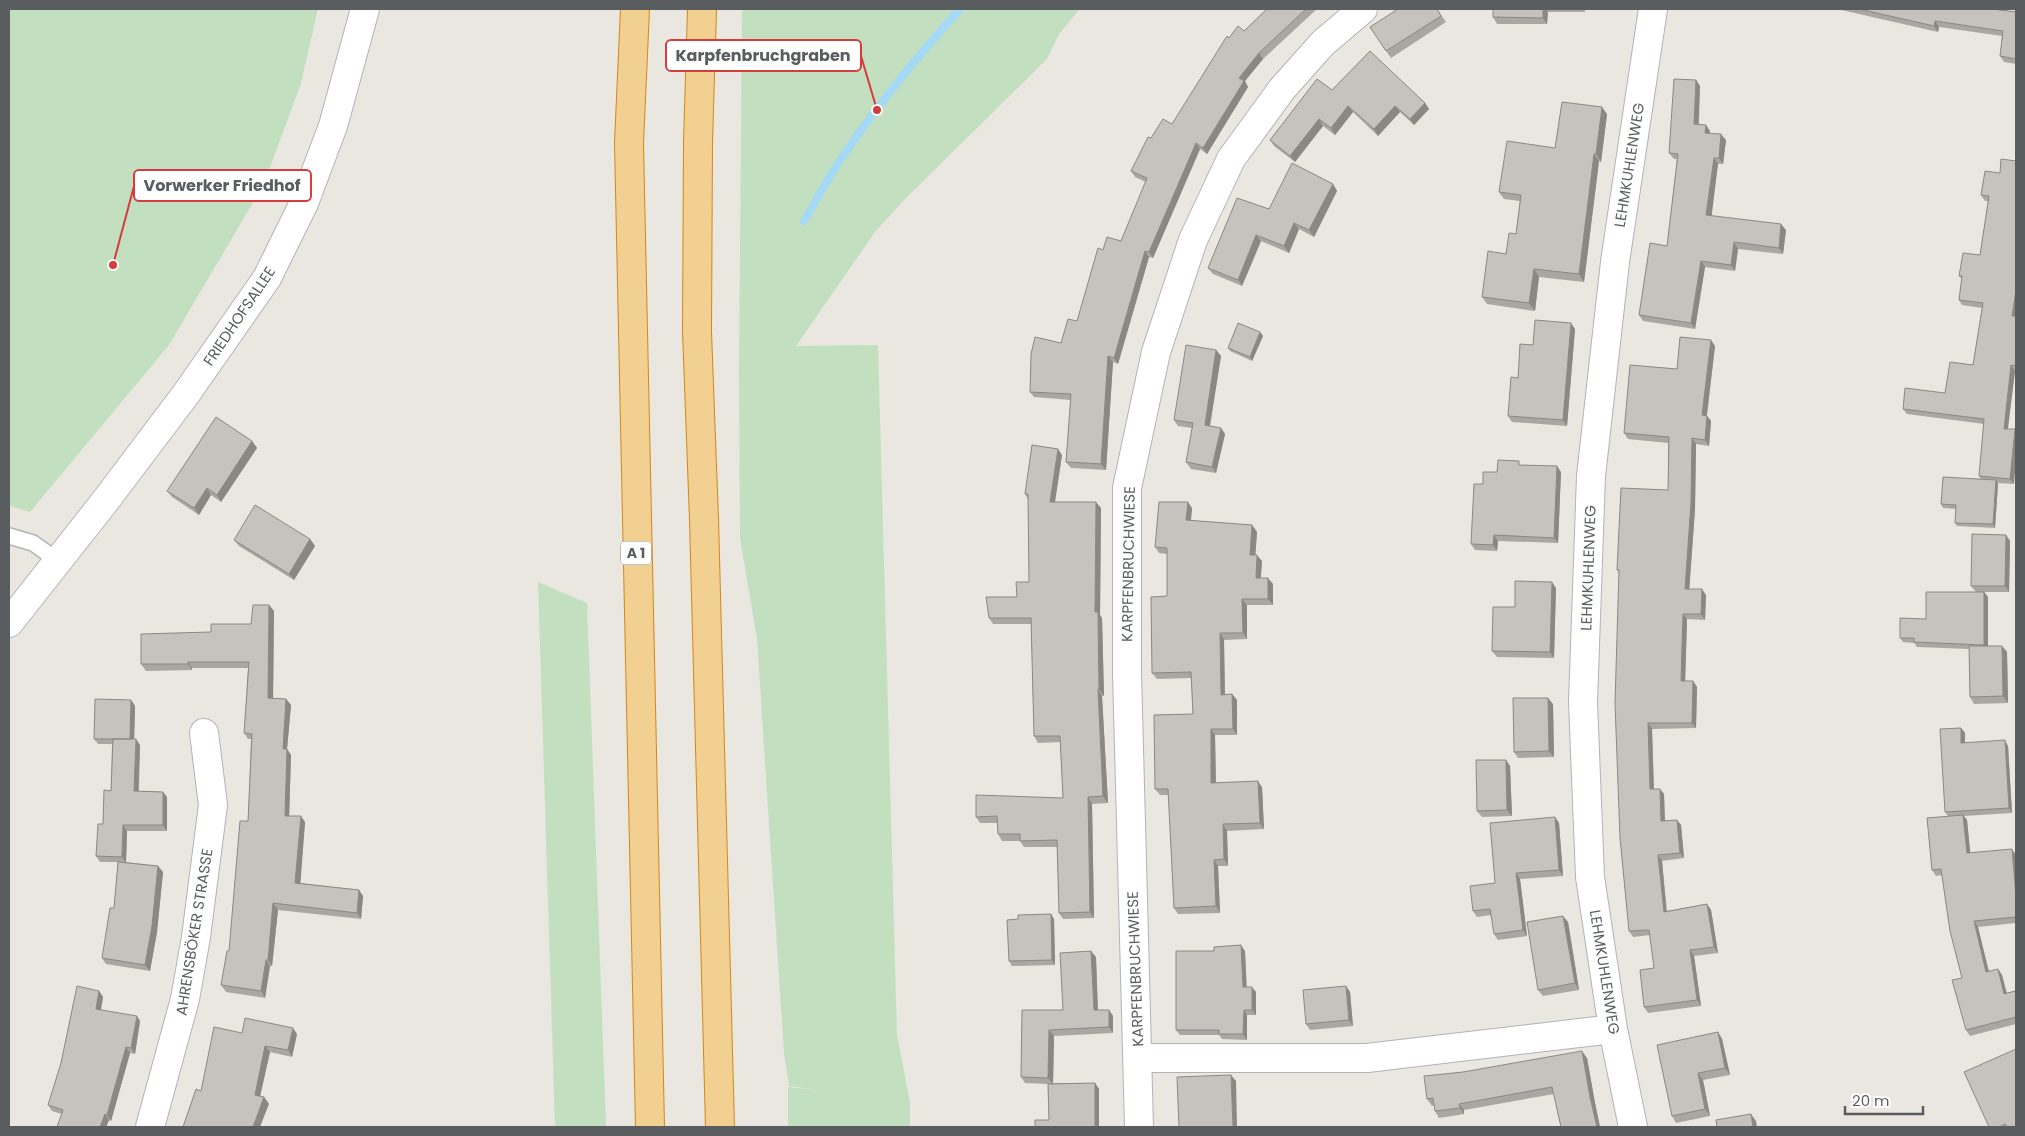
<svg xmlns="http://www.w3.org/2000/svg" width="2025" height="1136" viewBox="0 0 2025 1136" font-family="Poppins,sans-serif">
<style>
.green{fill:#c2e0bf}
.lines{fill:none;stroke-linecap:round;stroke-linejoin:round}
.stream{stroke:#a6d9f5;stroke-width:8}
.lane-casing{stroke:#b1b3b7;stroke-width:18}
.street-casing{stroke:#b1b3b7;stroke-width:30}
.secondary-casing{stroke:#b0b4b7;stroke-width:30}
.highway-casing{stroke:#d38818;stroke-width:30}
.lane{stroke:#fff;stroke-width:15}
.street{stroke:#fff;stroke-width:28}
.secondary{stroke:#fff;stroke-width:28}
.highway{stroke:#f1d091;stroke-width:28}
.wall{fill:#aaa7a3}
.shaded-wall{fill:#8b8884}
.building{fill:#c6c2bd;stroke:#8b8884}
.labels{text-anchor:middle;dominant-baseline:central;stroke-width:4;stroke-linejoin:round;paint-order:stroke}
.shield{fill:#fff;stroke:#8b8e90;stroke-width:1}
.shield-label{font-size:14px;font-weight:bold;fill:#595d60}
.street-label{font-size:15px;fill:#595d60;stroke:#fff}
.leader{fill:none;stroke:#d53c3d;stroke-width:2}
.callout-dot{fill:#d53c3d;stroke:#fff;stroke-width:2}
.callout{fill:#fff;stroke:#d53c3d;stroke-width:2}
.callout-label{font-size:16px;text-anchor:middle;font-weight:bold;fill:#595d60}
</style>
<rect width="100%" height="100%" fill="#eae7e0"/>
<path class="green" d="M9 9H318L301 83 264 184 169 345 30 512 9 506Z
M742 9H1080L1059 34 1047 59 902 202 875 232 796 346 878 345 897 1035 910 1103V1127H788V1087L820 1090 789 1086 784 1053 757 639 740 538 739 372Z
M538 582 587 603 606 1127H555Z"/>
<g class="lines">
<path class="stream" d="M804 221C815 203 825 183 837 165 873 110 916 58 960 9"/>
<g class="lane-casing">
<path id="lane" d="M9 536 33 543 58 561"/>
</g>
<g class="street-casing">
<path id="street" d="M1138 1058H1367L1613 1029
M150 1127 185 999 196 937 213 805 204 733
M1139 1127 1127 672V488L1156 352 1193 240 1231 159 1282 89 1323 43 1363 9
M1633 1127 1613 1029 1590 877 1583 702 1591 476 1615 262 1653 9"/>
</g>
<g class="secondary-casing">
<path id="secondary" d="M9 623 106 500 186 394 267 278 304 203 333 126 365 9"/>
</g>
<g class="highway-casing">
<path id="highway" d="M635 9 629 143 650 1127
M702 9 698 143 697 332 704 519 720 1127"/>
</g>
<use href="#lane" class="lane"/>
<use href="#street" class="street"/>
<use href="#secondary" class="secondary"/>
<use href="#highway" class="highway"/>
</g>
<path class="wall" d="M1267 9H1317L1263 59 1245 81 1248 87 1207 154 1200 149 1153 258 1149 257 1118 364 1113 362 1106 470 1071 468 1066 462 1071 400 1034 397 1030 392 1077 321 1103 250 1121 241 1146 182 1135 177 1131 171 1151 138 1172 124 1229 38 1244 31Z
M1437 9 1446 22 1391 58 1370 27Z
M1493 9H1585V12H1548L1547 24H1497L1493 17Z
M1837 9H1996L2016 12V64L2004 62 2000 56 2002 36 1939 27 1938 32Z
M1696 80 1700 86 1699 124 1710 131V133L1726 140 1723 164H1718L1711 216 1786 230 1783 254 1738 249 1735 271 1705 267 1695 329 1643 321 1639 315 1667 246 1677 159H1674L1669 153Z
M1332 90 1425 103 1429 109 1414 125 1400 112 1378 136 1353 112 1335 135 1323 126 1295 162 1274 146 1270 140Z
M1607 114 1601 162 1599 161 1584 282 1539 277 1535 311 1487 304 1482 297 1516 234 1520 201 1504 199 1499 192 1555 148Z
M2016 161V371H2015L2008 429 2014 484 1997 483 1998 484 1995 528 1957 526 1955 523 1956 509 1943 508 1941 504 1981 479 1979 476 1984 424 1907 414 1903 409 1945 393 1973 365 1982 308 1962 305 1959 300 1962 279 1959 276 1980 255 1988 201H1985L1981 195 2000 173Z
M1333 184 1337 191 1314 237 1299 229 1289 253 1261 241 1242 286 1213 274 1208 268 1269 209Z
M1575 329 1567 426 1512 422 1508 416 1518 378 1533 345Z
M1260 332 1263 336 1252 361 1230 351 1228 348Z
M1715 346 1707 416 1711 421 1709 446 1696 444 1695 509 1689 589 1706 595 1705 620 1687 619 1685 681H1693L1697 687 1696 728 1652 729 1654 789H1660L1664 794 1665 821 1677 820 1681 825 1684 858 1662 861 1667 911 1707 904 1711 910 1718 953 1694 956 1701 1006 1648 1013 1644 1007 1654 968 1650 935 1633 937 1629 931 1619 573 1617 570 1668 490V443L1628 439 1624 433 1677 369Z
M1216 350 1221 356 1210 426 1221 428 1225 434 1216 473 1191 469 1186 462 1192 428 1178 426 1174 420Z
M252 441 257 448 221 502 211 495 199 515 172 497 167 491Z
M1062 455 1055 502 1101 508 1100 615 1102 618 1104 696H1102L1108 803 1092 804 1094 918 1063 919 1059 913 1057 847H1024L1020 841H1002L998 834 997 823H980L976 817 1063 798 1060 742 1038 743 1034 736 1031 624H993L989 618 1017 597 1029 582 1028 499 1025 494Z
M1521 465 1561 472 1558 543 1498 541 1497 551 1475 550 1471 544 1483 484 1497 472Z
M1192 508 1191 521 1252 525 1257 532 1255 555 1262 561 1261 578 1273 584V605H1247V639L1224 640 1225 694H1232L1237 700V735H1215L1216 783 1262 787 1264 829 1227 831 1228 866H1218L1220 913 1178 914 1174 908 1169 795H1160L1155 789 1193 714 1191 678 1157 679 1152 673 1167 596V554L1159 553 1155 547Z
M2006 535 2010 541 2009 592H1984L1988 597V646H2002L2007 652 2008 703 1974 704 1970 697 1969 649 1917 647 1914 643 1903 642 1900 638 1926 619 1976 592 1971 586Z
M310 539 315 546 294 580 239 546 234 540Z
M1556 588 1554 658 1497 657 1492 651 1515 607Z
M269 605 274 611 273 698 286 699 291 705 287 749 291 755 289 816 305 822 300 883 359 890 363 896 361 919 278 910 272 966H270L265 998 226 992 221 985 229 951 248 821 251 739H248L244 733 248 668H192V670L146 671 141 664 211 632 251 624Z
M131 700 135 706 134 739 140 745 139 791 163 792 167 797V831H127L126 862 158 866 163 872 157 932 150 971 106 964 102 958 114 908 118 862H100L96 856 111 791 112 744H98L94 739Z
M1553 704 1554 757 1518 758 1514 752Z
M1961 728 1965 733V743L2008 746 2012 813 1964 816 1967 820 1970 853 2016 855V923L1978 927 1989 971 1998 969 2002 975 2007 993 2015 991 2016 993V1024L1970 1036 1966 1030 1962 978 1942 875 1936 876 1932 870 1948 816 1945 812Z
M1506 760 1510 766 1512 816 1482 817 1477 811Z
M1555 817 1559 823 1563 876 1520 879 1527 936 1498 940 1494 934 1491 915 1477 917 1473 911 1495 883Z
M1051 914 1054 919 1055 965 1012 966 1009 961 1018 919Z
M1568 922 1579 990 1543 996 1538 990Z
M1245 951 1246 987 1256 992V1015H1247V1040L1222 1039 1219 1035H1180L1176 1030Z
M1096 957 1098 1010H1109L1113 1016V1033L1054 1036 1053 1083H1095L1099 1089 1049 1120 1048 1084 1025 1083 1021 1077 1022 1010H1063Z
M1346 986 1350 992 1353 1026 1310 1030 1306 1024Z
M99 991 103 997 101 1010 140 1021 135 1054 130 1053 111 1121 109 1120 106 1127H57L62 1114 52 1111 48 1105Z
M1718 1032 1722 1039 1730 1075 1703 1080 1710 1116 1676 1123 1672 1116Z
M242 1033 297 1034 292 1057 270 1052 260 1096 264 1097 269 1104 201 1091Z
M2016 1049V1127H1989Z
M1587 1058 1595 1103 1600 1127H1561L1554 1094 1464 1110V1114L1439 1118 1435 1111 1434 1105 1432 1106 1427 1099Z"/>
<path class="shaded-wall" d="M1543 9H1545L1548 12 1547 24 1543 18Z
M1935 21 1939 27 1938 32 1934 26Z
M1259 53 1263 59 1245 81 1248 87 1207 154 1203 148 1239 78Z
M1696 80 1700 86 1698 130 1694 124Z
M1425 103 1429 109 1414 125 1410 119Z
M1348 106 1353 112 1335 135 1331 128Z
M1395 106 1400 112 1378 136 1374 129Z
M1602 107 1607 114 1601 162 1596 154Z
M1319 119 1323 126 1295 162 1290 156Z
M1706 125 1710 131V139L1705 133Z
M1721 134 1726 140 1723 164 1719 158Z
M1196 143 1200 149 1153 258 1149 252Z
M1594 154 1599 161 1584 282 1579 274Z
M1714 158 1718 164 1711 221 1706 215Z
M1333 184 1337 191 1314 237 1309 230Z
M1294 223 1299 229 1289 253 1284 246Z
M1781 224 1786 230 1783 254 1779 248Z
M1256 235 1261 241 1242 286 1238 280Z
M1734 242 1738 249 1735 271 1731 265Z
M1145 251 1149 257 1118 364 1114 358Z
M1701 261 1705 267 1695 329 1691 323Z
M1534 269 1539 277 1535 311 1529 303Z
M2016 290V321L2012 316Z
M1571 323 1575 329 1567 426 1563 420Z
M1260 332 1263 336 1252 361 1250 357Z
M1711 340 1715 346 1706 421 1702 415Z
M1216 350 1221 356 1209 431 1205 425Z
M1108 356 1113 362 1106 470 1101 464Z
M2011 365 2015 371 2007 434 2004 429Z
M1707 416 1711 421 1709 446 1705 440Z
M1221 428 1225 434 1216 473 1212 467Z
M2015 429 2016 432V460L2014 484 2010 479Z
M1692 438 1696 444 1695 509 1689 594 1685 589Z
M252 441 257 448 221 502 217 495Z
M1058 449 1062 455 1054 508 1050 502Z
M1557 466 1561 472 1558 543 1554 538Z
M1996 480 1998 484 1995 528 1993 524Z
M207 488 211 495 199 515 194 508Z
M1096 502 1101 508 1100 615 1102 618 1104 696 1099 689 1095 612Z
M1188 502 1192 508 1190 527 1186 520Z
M1252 525 1257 532 1255 561 1250 555Z
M1494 535 1498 541 1497 551 1493 545Z
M2006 535 2010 541 2009 592 2005 586Z
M310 539 315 546 294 580 289 574Z
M1257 555 1262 561 1260 584 1256 578Z
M1268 578 1273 584V605L1268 599Z
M1552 582 1556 588 1554 658 1550 652Z
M1702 589 1706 595 1705 620 1701 614Z
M1984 592 1988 597V650L1984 645Z
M1242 599 1247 605V639L1243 633Z
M269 605 274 611 273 704 268 698Z
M1683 614 1687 619 1685 687 1681 681Z
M1220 633 1224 640 1225 701 1221 695Z
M2002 646 2007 652 2008 703 2003 696Z
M188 662 192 668V670L188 664Z
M1693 681 1697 687 1696 728 1692 723Z
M1098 689 1102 696 1108 803 1103 796Z
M1232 694 1237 700V735L1233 729Z
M1548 698 1553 704 1554 757 1549 751Z
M286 699 291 705 287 749 291 755 289 822 285 816 283 749Z
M131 700 135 706 134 744 130 739Z
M1648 723 1652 729 1654 795 1650 789Z
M1961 728 1965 733V748L1961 743Z
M1211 729 1215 735 1216 790 1211 783Z
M136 739 140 745 138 797 134 791Z
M2005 740 2008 746 2012 813 2009 808Z
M1506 760 1510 766 1512 816 1507 810Z
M1258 781 1262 787 1264 829 1260 823Z
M1660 789 1664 794 1665 827 1661 821Z
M163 792 167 797V831L163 825Z
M1088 797 1092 804 1094 918 1090 912Z
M1963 815 1967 820 1971 859 1967 853Z
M301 816 305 822 300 889 295 883Z
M1555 817 1559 823 1563 876 1559 870Z
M1677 820 1681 825 1684 858 1680 853Z
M1223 824 1227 831 1228 866 1224 859Z
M123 825 127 831 126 863 122 857Z
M2012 849 2016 855V896Z
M1658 855 1662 861 1667 918 1664 912Z
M1214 860 1218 866 1220 913 1216 906Z
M158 866 163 872 157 932 150 971 145 965Z
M1516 873 1520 879 1527 936 1523 930Z
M359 890 363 896 361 919 357 913Z
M273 903 278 910 272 966 268 960Z
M1707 904 1711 910 1718 953 1714 947Z
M1051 914 1054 919 1055 965 1052 960Z
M1563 916 1568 922 1579 990 1575 983Z
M1974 921 1978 927 1990 978 1986 972Z
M1241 945 1245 951 1247 992 1243 987Z
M1690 950 1694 956 1701 1006 1697 1000Z
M1091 951 1096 957 1098 1016 1094 1010Z
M266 960 270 966 265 998 261 991Z
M1998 969 2002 975 2008 1000 2004 994Z
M1346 986 1350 992 1353 1026 1349 1020Z
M1252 987 1256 992V1015L1252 1010Z
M99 991 103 997 100 1014 96 1009Z
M1109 1010 1113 1016V1033L1109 1027Z
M1244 1010 1247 1015V1040L1243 1034Z
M137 1016 140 1021 135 1054 131 1048Z
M293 1028 297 1034 292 1057 288 1050Z
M1049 1030 1054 1036 1053 1084 1048 1078Z
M1718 1032 1722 1039 1730 1075 1725 1068Z
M265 1046 270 1052 259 1101 255 1095Z
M126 1047 130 1053 111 1121 107 1115Z
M1582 1051 1587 1058 1595 1103 1600 1127H1597L1590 1097Z
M1698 1073 1703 1080 1710 1116 1705 1109Z
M1231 1075 1236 1081 1237 1127H1233Z
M1095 1083 1099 1089V1127H1095Z
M264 1097 269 1104 260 1127H253Z
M1459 1104 1464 1110V1114L1460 1108Z
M105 1114 109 1120 106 1127H100Z
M1751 1114 1756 1121 1757 1127H1753Z"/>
<path class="building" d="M1267 9H1306L1259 53 1239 78 1244 81 1203 148 1196 143 1149 252 1145 251 1114 358 1108 356 1101 464 1066 462 1071 394 1030 392 1031 354 1035 337 1061 343 1068 319 1077 321 1098 248 1103 250 1107 237 1121 241 1147 178 1131 171 1148 137 1151 138 1163 119 1172 124 1227 36 1229 38 1238 26 1244 31Z
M1398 9H1437L1441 16 1386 51 1370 27Z
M1493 9H1543V18L1493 17Z
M1859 9H1992L2016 12V59L2000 56 2003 31 1935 21 1934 26Z
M1370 51 1425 103 1410 119 1395 106 1374 129 1348 106 1331 128 1319 119 1290 156 1270 140 1317 79 1332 90Z
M1674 79 1696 80 1694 124 1706 125 1705 133 1721 134 1719 158H1714L1706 215 1781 224 1779 248 1734 242 1731 265 1701 261 1691 323 1639 315 1650 243 1667 246 1678 154 1669 153Z
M1562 102 1602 107 1596 154H1594L1579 274 1534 269 1529 303 1482 297 1488 251 1506 254 1509 233 1516 234 1521 195 1499 192 1507 141 1555 148Z
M2001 159 2016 161V290L2012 316H2016V366L2011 365 2004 429H2015L2010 479 1979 476 1984 419 1903 409 1905 388 1945 393 1950 362 1973 365 1983 303 1959 300 1962 276H1959L1963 253 1980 255 1989 196 1981 195 1985 171 2000 173Z
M1292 163 1333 184 1309 230 1294 223 1284 246 1256 235 1238 280 1208 268 1237 198 1269 209Z
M1535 320 1571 323 1563 420 1508 416 1511 377 1518 378 1520 344 1533 345Z
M1238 323 1260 332 1250 357 1228 348Z
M1680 337 1711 340 1702 415 1707 416 1705 440 1692 438 1691 503 1685 589H1702L1701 614H1683L1681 681H1693L1692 723H1648L1650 789H1660L1661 821 1677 820 1680 853 1658 855 1664 912 1707 904 1714 947 1690 950 1697 1000 1644 1007 1640 970 1654 968 1649 930 1629 931 1620 838 1615 703 1619 570H1617L1621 488 1668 490 1669 437 1624 433 1630 365 1677 369Z
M1186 345 1216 350 1205 425 1221 428 1212 467 1186 462 1193 423 1174 420Z
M216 417 252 441 217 495 207 488 194 508 167 491Z
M1032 445 1058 449 1050 502H1096L1095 612H1098L1099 689H1098L1103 796 1088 797 1090 912 1059 913 1057 840 1020 841V834H998L997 816 976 817V795L1063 798 1060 736H1034L1031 618H989L986 597H1017L1016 582H1029L1028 494H1025Z
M1498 460 1519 461V465L1557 466 1554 538 1494 535 1493 545 1471 544 1474 484H1483V472H1497Z
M1943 477 1996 480 1993 524 1955 523 1956 505 1941 504Z
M1159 502H1188L1186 520 1252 525 1250 555H1257L1256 578H1268V599H1242L1243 633H1220L1221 695 1232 694 1233 729H1211V783L1258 781 1260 823 1223 824 1224 859 1214 860 1216 906 1174 908 1168 789H1155L1154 715 1193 714 1191 672 1152 673 1151 597 1167 596V548L1155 547Z
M255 505 310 539 289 574 234 540Z
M1972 534 2006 535 2005 586H1971Z
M1515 581 1552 582 1550 652 1492 651 1493 607H1515Z
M1926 592H1984V645L1914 642V638H1900V618L1926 619Z
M253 605H269L268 698 286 699 283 749H287L285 816H301L295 883 359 890 357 913 273 903 268 960H266L261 991 221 985 227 951H229L240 821H248L252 734 244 733 249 662H188V664H141V634L211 632V624H251Z
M1969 646H2002L2003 696 1970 697Z
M1513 698H1548L1549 751 1514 752Z
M95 699 131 700 130 739H94Z
M1961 728V743L2005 740 2009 808 1945 812 1940 729Z
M113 739H136L134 791 163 792V825H123L122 857 96 856 98 824H103L104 790 111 791Z
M1476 760H1506L1507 810 1477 811Z
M1963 815 1967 853 2012 849 2016 896V917L1974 921 1986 972 1998 969 2004 994 2015 991 2016 996V1017L1966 1030 1952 980 1962 978 1950 931 1941 869 1932 870 1927 818Z
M1555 817 1559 870 1516 873 1523 930 1494 934 1490 909 1473 911 1470 886 1495 883 1490 823Z
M118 862 158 866 152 926 145 965 102 958 110 908H114Z
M1051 914 1052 960 1009 961 1007 920 1018 919V915Z
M1563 916 1575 983 1538 990 1527 922Z
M1241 945 1243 987H1252V1010H1244L1243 1034H1219V1030H1176V951H1214V947Z
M1091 951 1094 1010H1109V1027L1049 1030 1048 1078 1021 1077 1022 1010H1063L1060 953Z
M77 986 99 991 96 1009 137 1016 131 1048 126 1047 107 1115 105 1114 100 1127H57L63 1110 48 1105 61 1063Z
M1346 986 1349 1020 1306 1024 1303 990Z
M245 1018 293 1028 288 1050 265 1046 255 1095 264 1097 253 1127H183L196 1089 201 1091 214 1027 242 1033Z
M1718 1032 1725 1068 1698 1073 1705 1109 1672 1116 1657 1045Z
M2016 1049V1127H2007L2005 1124 1999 1127H1989L1964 1072Z
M1582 1051 1590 1097 1597 1127H1561L1552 1087 1459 1104 1460 1108 1435 1111 1433 1098 1427 1099 1424 1076 1463 1072Z
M1231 1075 1233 1127H1179L1177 1077Z
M1095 1083V1127H1035V1120H1049L1048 1084Z
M1751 1114 1753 1127H1717L1716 1120Z"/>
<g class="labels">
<rect class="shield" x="621" y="541.5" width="30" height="23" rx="4"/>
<g class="shield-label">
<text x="636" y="553">A 1</text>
</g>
<g class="street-label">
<text transform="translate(1629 165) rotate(-81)">LEHMKUHLENWEG</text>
<text transform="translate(239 316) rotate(-56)">FRIEDHOFSALLEE</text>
<text transform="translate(1128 564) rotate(-89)">KARPFENBRUCHWIESE</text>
<text transform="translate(1588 568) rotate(-88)">LEHMKUHLENWEG</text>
<text transform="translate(194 932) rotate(-81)">AHRENSBÖKER STRASSE</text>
<text transform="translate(1135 969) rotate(-92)">KARPFENBRUCHWIESE</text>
<text transform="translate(1605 972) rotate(81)">LEHMKUHLENWEG</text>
</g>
</g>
<path class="leader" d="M877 110L861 56M113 265L134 186"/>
<g class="callout-dot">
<circle cx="877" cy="110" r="5"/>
<circle cx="113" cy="265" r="5"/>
</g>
<g class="callout">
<rect x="666" y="40" width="195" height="31" rx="5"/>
<rect x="134" y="170" width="177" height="31" rx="5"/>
</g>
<g class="callout-label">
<text x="763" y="61">Karpfenbruchgraben</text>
<text x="222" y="191">Vorwerker Friedhof</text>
</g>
<rect width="2025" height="1136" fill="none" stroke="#595d60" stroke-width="20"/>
<path d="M1845 1106v8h78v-8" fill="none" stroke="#595d60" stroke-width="2.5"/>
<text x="1852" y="1106" font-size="15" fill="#595d60" stroke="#ffffff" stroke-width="4" paint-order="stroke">20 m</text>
</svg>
